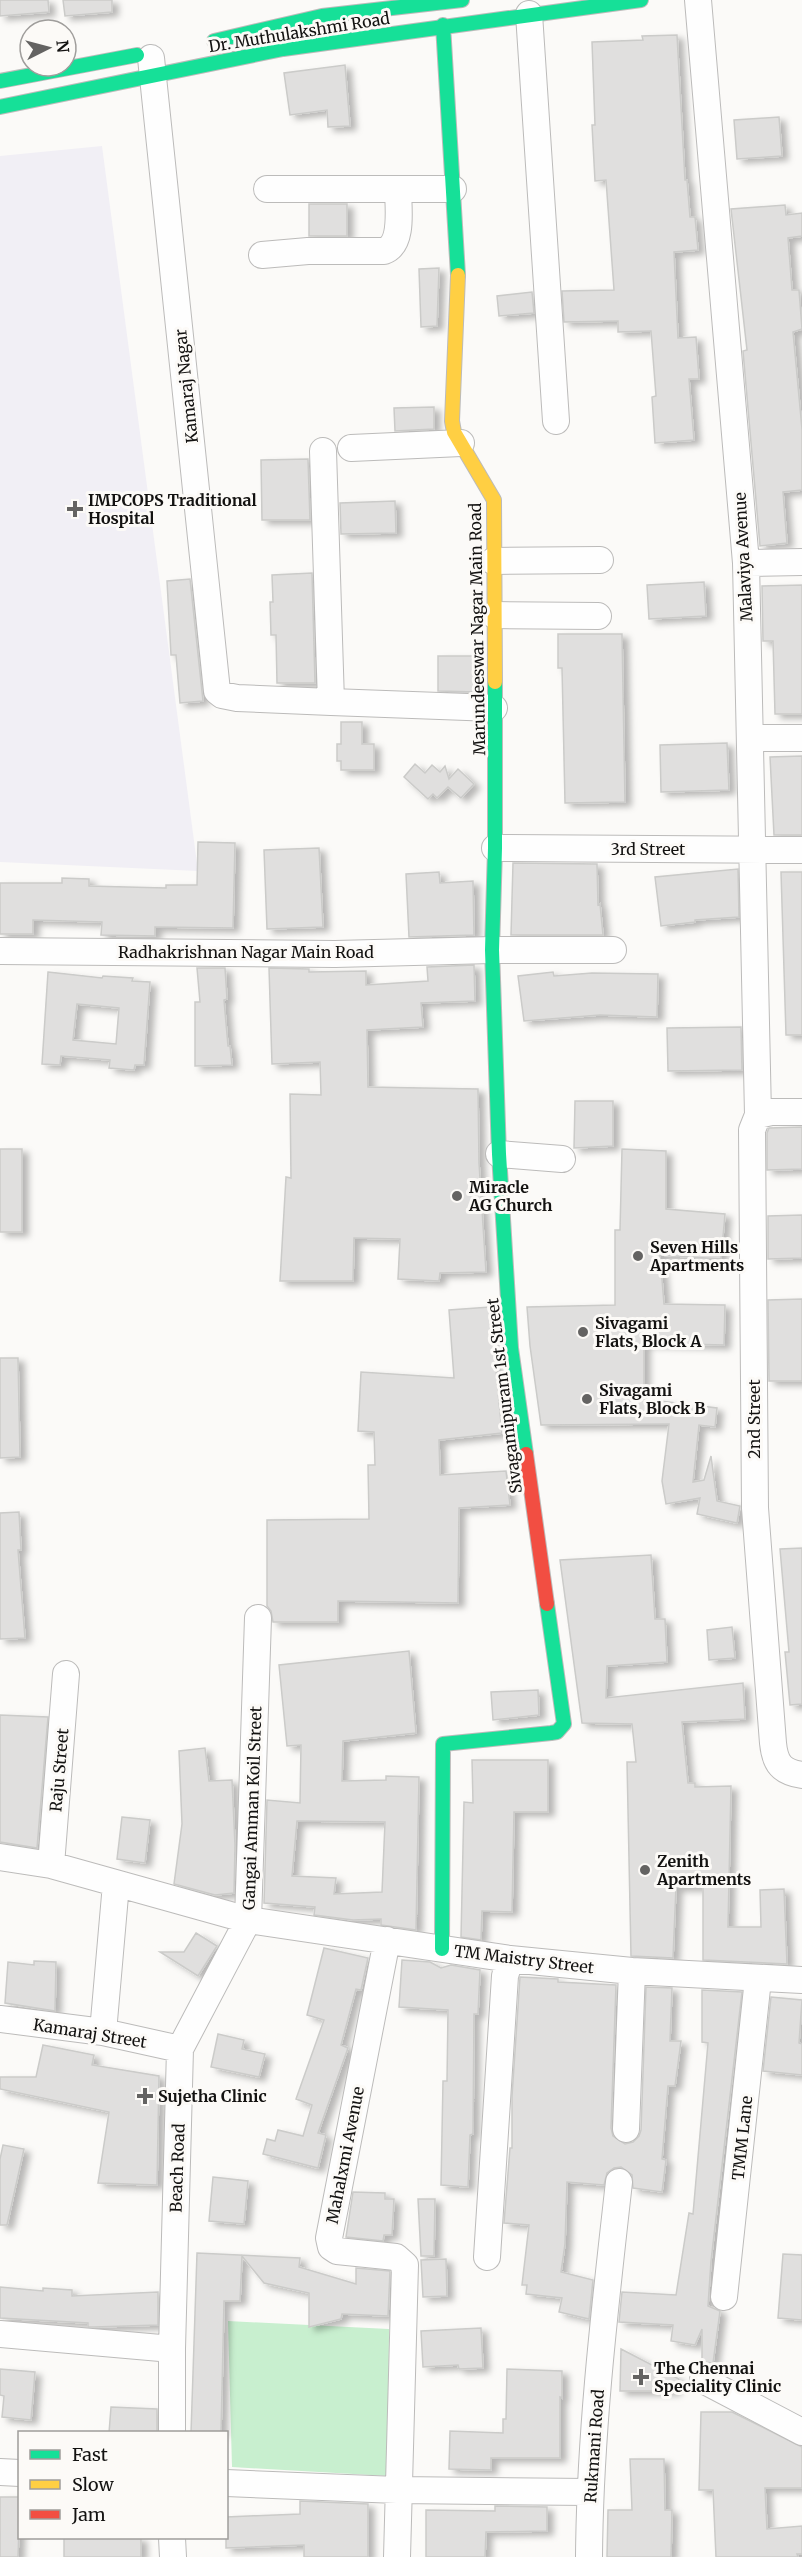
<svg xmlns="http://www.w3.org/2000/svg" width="802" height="2557" viewBox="0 0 802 2557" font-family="Merriweather,serif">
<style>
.medical{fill:#f1eff5}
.green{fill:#c8efcf}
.building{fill:#e0dfde;stroke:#cbcbc9;stroke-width:1.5;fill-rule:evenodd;filter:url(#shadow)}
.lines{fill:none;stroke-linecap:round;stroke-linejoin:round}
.street-casing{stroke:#bcbbba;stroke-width:28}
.fast-casing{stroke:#bcbbba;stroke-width:16}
.slow-casing{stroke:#bcbbba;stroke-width:16}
.jam-casing{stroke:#bcbbba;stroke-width:16}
.street{stroke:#fefefe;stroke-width:26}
.fast{stroke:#16e098;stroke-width:14}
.slow{stroke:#ffcf43;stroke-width:14}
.jam{stroke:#f24e42;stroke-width:14}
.poi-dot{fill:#646362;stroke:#fcfaf7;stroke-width:2}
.labels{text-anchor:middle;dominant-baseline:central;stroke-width:6;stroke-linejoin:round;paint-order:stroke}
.street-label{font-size:16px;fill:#131211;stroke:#fcfaf7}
.poi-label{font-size:16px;font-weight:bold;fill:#131211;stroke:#fcfaf7;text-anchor:start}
</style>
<defs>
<filter id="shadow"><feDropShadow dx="6" dy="4" stdDeviation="3" flood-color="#0004"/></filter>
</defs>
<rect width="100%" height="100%" fill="#fbfaf8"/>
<path class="medical" d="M102 146 198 871 0 862V156Z"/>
<path class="green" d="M228 2321 389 2329 388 2476 232 2467Z"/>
<path class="building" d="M0 0H48L49 12 0 16Z
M63 0H112V12L65 16Z
M677 35 685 180H687L690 217H695L698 250 674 252 678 338 696 337 699 379H689L694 440 655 443 652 397 656 396 651 331 618 332V321L564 322 562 291 614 290 606 180 595 181 592 125H595L592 42 643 40 642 36Z
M345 65 350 126 328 127 327 110 290 115 284 73Z
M779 117 782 156 737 159 734 120Z
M309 204H347V236H309Z
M785 205 786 215 802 213V236L788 238 792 290H799L802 329 793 332 802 429V490L783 492 787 543 760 546 743 351 747 350 731 209Z
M439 268 437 326 421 327 419 269Z
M532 292 534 313 499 316 497 296Z
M434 407V429L395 431 394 408Z
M308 459 310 520H262L261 460Z
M395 501 396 533 341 534 340 503Z
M312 573 315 683H277L276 635H271L270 602H273L272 575Z
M190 579 203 701 180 703 176 655H171L167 581Z
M704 582 706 616 649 619 647 585Z
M802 585V714H775L773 641H763L762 586Z
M558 634H622L625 802 565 803 562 668H558Z
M438 656H475L476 692 438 691Z
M341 722H362V744H374V770H341V761H337V744H341Z
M727 743 729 790 661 792 660 745Z
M802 756V835H774L770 757Z
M415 764 425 773 432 765 440 772 445 766 449 779 458 769 474 784 461 798 448 787 437 798 433 794 428 799 404 777Z
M198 842 235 843 233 928 155 927V936L101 935 102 922 33 920V934H0V883H62V878L89 879V886L166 888V885H197Z
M319 848 323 927 267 929 264 850Z
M513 863 597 864 598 905 600 904 603 935H511Z
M738 869 739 917 695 920V922L661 926 655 877Z
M439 872 440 883 473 881 474 935 409 937 406 874Z
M781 872H802V1035H786Z
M474 965 475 1001 421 1003 423 1027 367 1030 368 1087 478 1089 479 1163 486 1272 440 1273 439 1281 398 1279 400 1239 354 1238 353 1281H280L286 1177 291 1178 290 1094 321 1095 320 1062 272 1064 269 968 309 969V972L366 971V985L428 981 427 967Z
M197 968H225L227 999 224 1000 228 1046H230L232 1065 195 1066V1002H200Z
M48 972 102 978 103 976 133 978 132 981 150 982 144 1065H135L134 1070 109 1068 110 1060 61 1056 60 1065 42 1064ZM77 1004 119 1008 116 1044 73 1040Z
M553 972 554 976 592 973 658 974 657 1017 600 1015 524 1021 518 976Z
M741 1027 742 1070 668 1071 667 1028Z
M575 1101H613V1146L574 1148Z
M802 1127V1169L767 1170V1133L769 1128Z
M0 1149H22V1232H0Z
M622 1149 666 1151V1209L725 1214 721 1259 660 1255 664 1304 725 1305 724 1345 644 1343V1399L717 1408 715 1427 699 1425 693 1482 704 1480 711 1456 717 1501 740 1506 737 1523 697 1514 700 1498 666 1504 662 1481 669 1424 541 1425 530 1346 527 1307 615 1305V1230H620Z
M802 1215V1258L768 1259V1216Z
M802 1299V1381H769L768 1300Z
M490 1307 502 1433 439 1440 440 1475 506 1471 510 1505 459 1508 458 1603 338 1601V1622H273L271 1611 267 1606V1520L369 1519 368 1465H375L374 1432 358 1431 361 1372 454 1378 449 1310Z
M0 1358H18L20 1457 0 1458Z
M19 1512 21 1550H18L25 1638 0 1639V1513Z
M802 1548V1704L790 1705 785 1652H789L780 1549Z
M651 1555 655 1619H665L667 1662 607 1666 606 1698 743 1683 745 1719 682 1722 688 1783H695V1787L731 1786 728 1927H761L760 1890 784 1889 787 1964 703 1960V1887H676L673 1958 631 1956 627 1762H636L632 1724 582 1723 560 1560Z
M732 1627 735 1658 709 1660 707 1630Z
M409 1651 416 1733 343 1741 342 1781 386 1780V1776L419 1777 416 1930 381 1925V1919L353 1920 314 1915 315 1907 264 1903 267 1800 300 1803 301 1745 287 1746 279 1665ZM297 1821 385 1822 382 1892 334 1894 336 1878 292 1876Z
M538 1690 539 1715 493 1720 491 1692Z
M0 1715 48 1717 37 1848 0 1842Z
M205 1748 209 1781 232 1780 235 1845 234 1893 215 1895 174 1884 182 1824 179 1751Z
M472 1760H548V1812H514L512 1912 482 1911 481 1940 461 1937 464 1802 473 1803Z
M122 1817 150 1820 145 1863 117 1859Z
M196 1933 217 1946 198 1976 160 1952H184Z
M324 1948 368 1958 361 1990 356 1989 341 2045 348 2048 318 2133 326 2135 318 2168 263 2154 267 2139 275 2141 278 2130 303 2136 312 2105 296 2099 324 2020 307 2015Z
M402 1960 430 1962 441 1968 451 1965 480 1970 478 2014H474L473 2134 470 2135 468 2187 441 2185 443 2081H447L448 2010 399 2007Z
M34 1961 56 1962 55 2011 5 2003 8 1962 34 1965Z
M520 1977 558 1979V1982L616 1985 611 2128 613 2136 625 2144 633 2142 639 2136 641 2130 646 1987 672 1988 670 2041H681L675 2086H668L662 2159 666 2160 662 2192 633 2188 632 2175 621 2167 614 2168 607 2173 604 2185 567 2182 565 2244 561 2272 593 2280 589 2319 559 2312 562 2298 526 2294 527 2285H522L529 2225 504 2223 510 2148H512V2096Z
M702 1990 742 1992 711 2261 708 2306 720 2311 713 2363 702 2362V2329L695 2345 671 2341 673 2325 619 2322 622 2292 676 2295 689 2213 693 2214 708 2043 702 2042Z
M771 1997 802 2000 799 2043 802 2044V2075L763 2071Z
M218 2034 244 2040 242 2049 265 2054 259 2077 211 2067Z
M43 2045 94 2055 92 2065 159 2076 157 2185 98 2183 109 2112 0 2089V2077H36Z
M3 2145 24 2149 7 2225H0V2159Z
M213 2177 248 2181 244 2224 209 2221Z
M353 2192 385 2193V2199H394L392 2235H384L383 2241 346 2237Z
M418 2199H435L434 2256H421Z
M197 2253 300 2258 299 2267 356 2284V2268L390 2271 388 2316 342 2314 341 2319 309 2327V2293L264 2283 242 2256 240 2301H224L221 2433H191Z
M783 2254 802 2255V2320L778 2318Z
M446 2259 447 2296 423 2297 421 2260Z
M0 2287 43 2291V2288L72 2290V2296L158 2292V2325L94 2327H88V2323L0 2318Z
M481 2328 483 2368 459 2369 458 2365 423 2367 421 2331Z
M621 2349 679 2379 674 2391H620Z
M0 2369 35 2372 31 2420 2 2417 4 2396 0 2395Z
M507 2369 562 2371V2398L560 2397V2458H491V2470L449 2469 450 2431 503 2433V2419H506Z
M111 2407 157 2409V2433H109Z
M701 2412H732L802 2447V2488H765L767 2529 802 2526V2554H797L798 2557H716L713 2490H699Z
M630 2459H664L665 2510H672L671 2557H607L608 2510H632Z
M0 2497H20L18 2557H0Z
M300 2501 368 2504V2557H304V2545L226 2548V2517L300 2514Z
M495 2506 547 2507V2531L486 2532 485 2557H426V2510L495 2511Z
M64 2538H141V2557H64Z"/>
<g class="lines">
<g class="street-casing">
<path id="street" d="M698 0 746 563 758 1115
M529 14 556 421
M151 58 217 691 222 695 237 698 331 702
M267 189H453
M262 255 308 251H384C404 244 398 207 398 189
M351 448 461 443
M323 451 331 702 494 708
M493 561 600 560
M746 563 802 562
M494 615 598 616
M750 738H802
M495 848 802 850
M0 951 335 954 492 950H613
M802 1112H771L758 1115 752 1130 755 1508 773 1743C775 1764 782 1772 802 1775
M499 1154 562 1159
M0 1857 51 1865 248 1920 510 1959 632 1971 802 1980
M51 1865 66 1674
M387 1940 329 2238 331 2247 337 2251 396 2257 405 2265 397 2557
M0 2019 103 2032 180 2049
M103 2032 116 1884
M626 2129 632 1971
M487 2257 505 1976 510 1959
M724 2297 758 1979
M0 2334 172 2349
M703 2380 802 2432
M172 2432V2349L180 2049 248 1920 258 1618
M0 2472 20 2473
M226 2483 397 2490 589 2492
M172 2538 173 2557
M589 2557C590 2432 605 2307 619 2182"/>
</g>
<g class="fast-casing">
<path id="fast" d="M443 25 458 275
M214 41 322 16 462 0
M0 81 137 55
M0 107 283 49 641 0
M495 682V848L492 950 499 1154 511 1348 526 1454
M442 1949 443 1744 551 1733 557 1732 564 1724 547 1604"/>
</g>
<g class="slow-casing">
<path id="slow" d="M458 275 452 421 454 432 494 500 495 682"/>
</g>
<g class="jam-casing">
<path id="jam" d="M526 1454 547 1604"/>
</g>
<use href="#street" class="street"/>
<use href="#fast" class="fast"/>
<use href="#slow" class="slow"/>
<use href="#jam" class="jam"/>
</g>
<g class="poi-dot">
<path d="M72 500h6v6h6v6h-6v6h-6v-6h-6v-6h6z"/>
<circle cx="457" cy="1196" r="6"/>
<circle cx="638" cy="1256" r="6"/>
<circle cx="583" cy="1332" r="6"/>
<circle cx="587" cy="1399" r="6"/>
<circle cx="645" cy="1870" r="6"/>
<path d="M142 2087h6v6h6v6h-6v6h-6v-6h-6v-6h6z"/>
<path d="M638 2368h6v6h6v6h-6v6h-6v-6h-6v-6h6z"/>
</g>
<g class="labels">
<g class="street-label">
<text transform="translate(299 32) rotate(-9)">Dr. Muthulakshmi Road</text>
<text transform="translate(186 386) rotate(-96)">Kamaraj Nagar</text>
<text transform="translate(743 557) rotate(-93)">Malaviya Avenue</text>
<text transform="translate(477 629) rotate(-91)">Marundeeswar Nagar Main Road</text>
<text x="648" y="849">3rd Street</text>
<text x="246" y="952">Radhakrishnan Nagar Main Road</text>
<text transform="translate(504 1396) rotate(-97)">Sivagamipuram 1st Street</text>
<text transform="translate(754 1419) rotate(-90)">2nd Street</text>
<text transform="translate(59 1770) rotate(-85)">Raju Street</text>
<text transform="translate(252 1808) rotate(-88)">Gangai Amman Koil Street</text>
<text transform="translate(524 1959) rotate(7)">TM Maistry Street</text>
<text transform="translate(90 2033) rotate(9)">Kamaraj Street</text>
<text transform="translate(742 2138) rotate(-84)">TMM Lane</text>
<text transform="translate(345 2155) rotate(-79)">Mahalxmi Avenue</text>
<text transform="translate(177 2168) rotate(-88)">Beach Road</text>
<text transform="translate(594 2446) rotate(-86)">Rukmani Road</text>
</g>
<g class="poi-label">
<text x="88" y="500">IMPCOPS Traditional<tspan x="88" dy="18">Hospital</tspan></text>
<text x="469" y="1187">Miracle<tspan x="469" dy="18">AG Church</tspan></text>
<text x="650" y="1247">Seven Hills<tspan x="650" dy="18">Apartments</tspan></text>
<text x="595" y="1323">Sivagami<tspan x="595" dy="18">Flats, Block A</tspan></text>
<text x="599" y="1390">Sivagami<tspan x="599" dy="18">Flats, Block B</tspan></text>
<text x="657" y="1861">Zenith<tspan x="657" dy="18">Apartments</tspan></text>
<text x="158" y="2096">Sujetha Clinic</text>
<text x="654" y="2368">The Chennai<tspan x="654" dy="18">Speciality Clinic</tspan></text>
</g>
</g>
<rect x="18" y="2431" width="210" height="108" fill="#fcfaf7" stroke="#9f9d9b" stroke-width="1.5"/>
<rect x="30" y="2450" width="30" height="9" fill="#16e098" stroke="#9f9d9b" stroke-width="1.5"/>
<text x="72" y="2461" font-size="18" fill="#131211">Fast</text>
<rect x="30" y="2480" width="30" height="9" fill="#ffcf43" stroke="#9f9d9b" stroke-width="1.5"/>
<text x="72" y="2491" font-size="18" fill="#131211">Slow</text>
<rect x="30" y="2510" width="30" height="9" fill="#f24e42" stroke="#9f9d9b" stroke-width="1.5"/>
<text x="72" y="2521" font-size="18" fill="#131211">Jam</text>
<g transform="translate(48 48) rotate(84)"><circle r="28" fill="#fcfaf7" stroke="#9f9d9b" stroke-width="1.5"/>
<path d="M0-4.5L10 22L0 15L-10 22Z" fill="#646362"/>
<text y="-9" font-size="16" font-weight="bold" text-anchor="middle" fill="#131211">N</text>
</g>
</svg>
